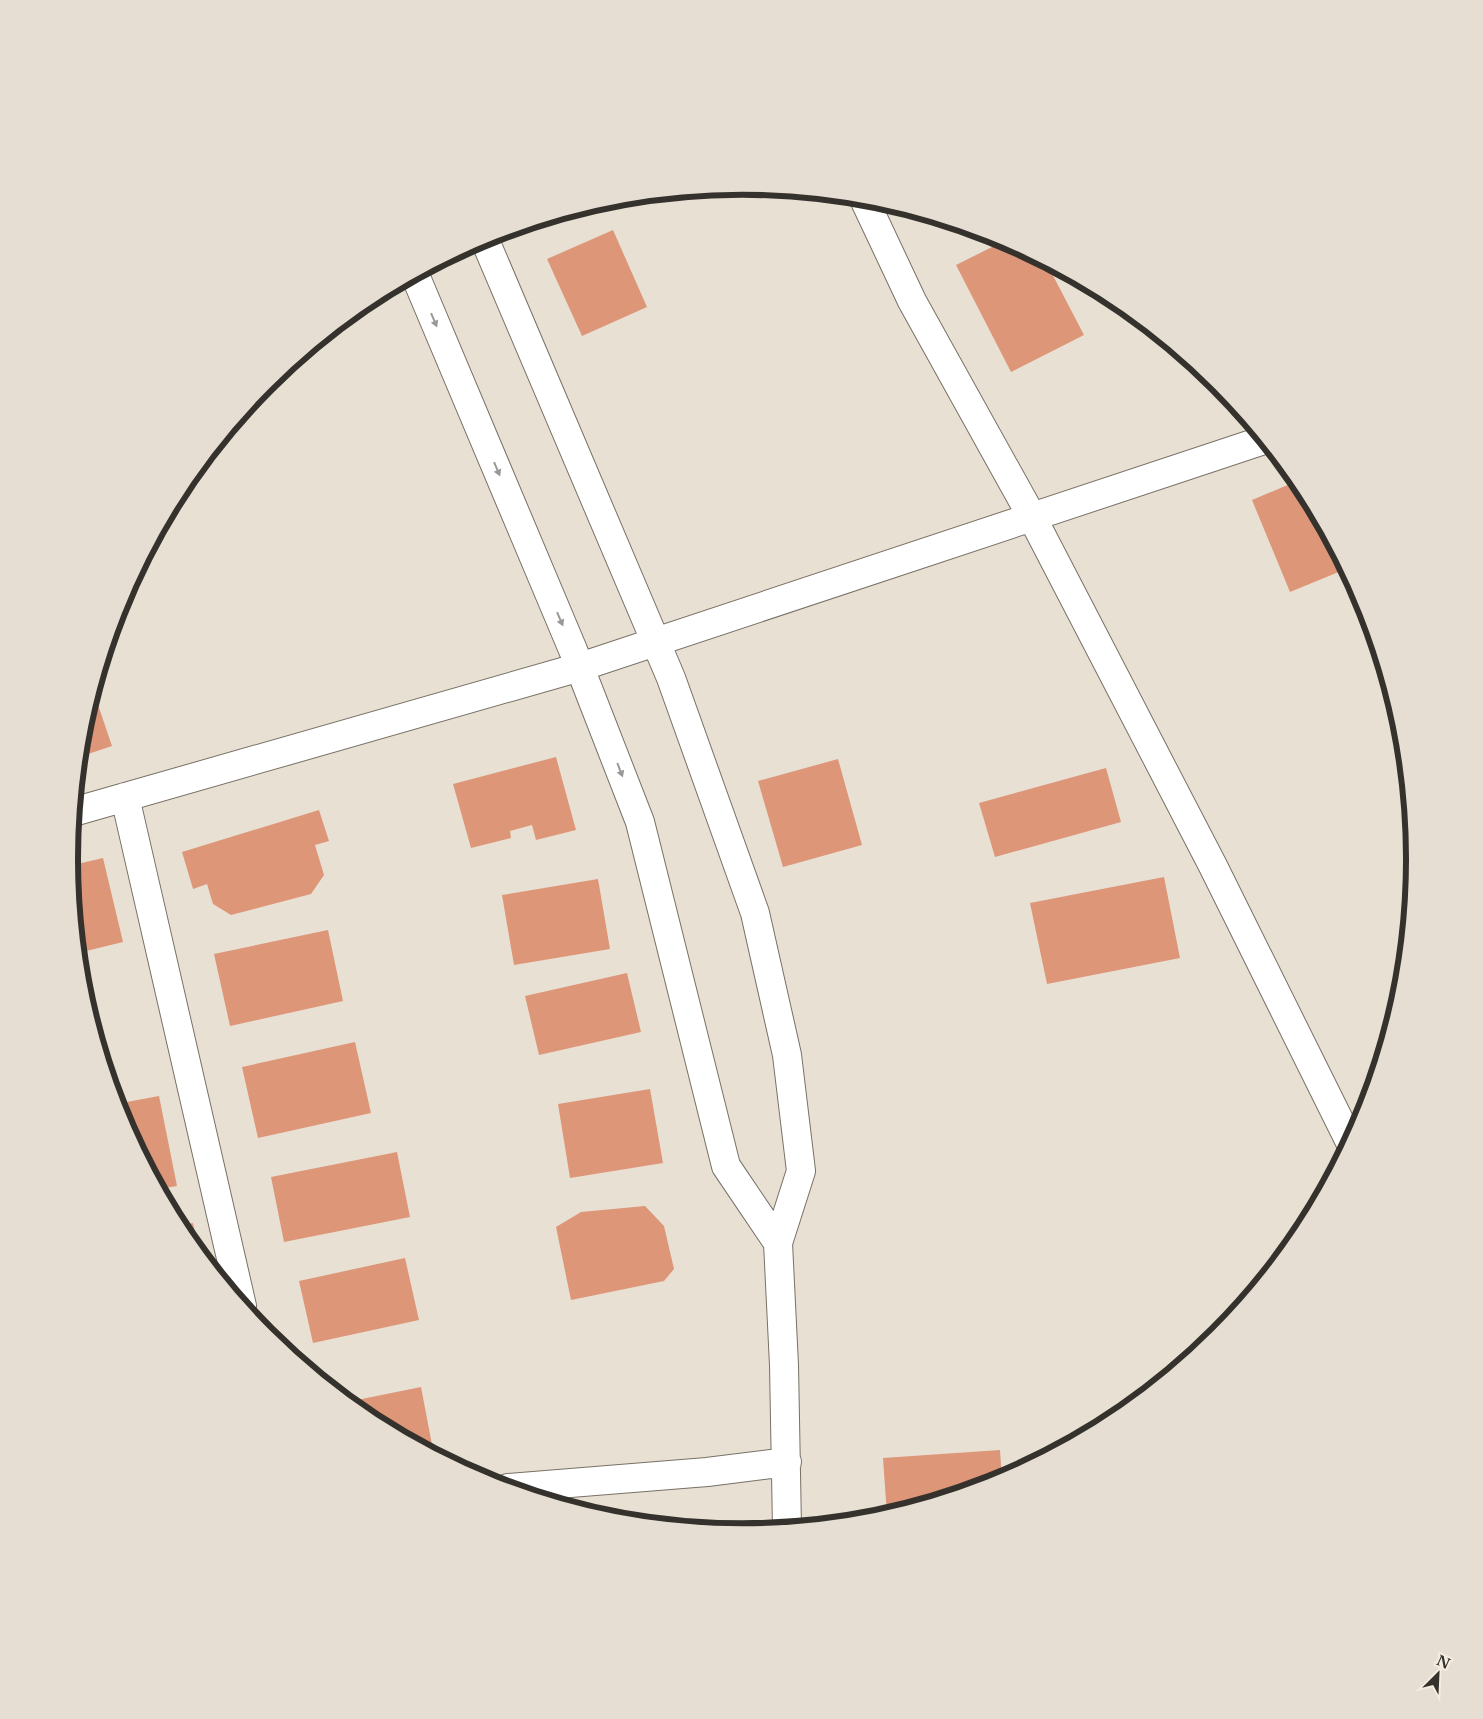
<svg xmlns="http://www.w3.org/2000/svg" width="1483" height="1719" viewBox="0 0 1483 1719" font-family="'Libre Baskerville',serif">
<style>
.building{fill:#de9679}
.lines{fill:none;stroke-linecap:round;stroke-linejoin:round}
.minor-casing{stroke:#777165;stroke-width:30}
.minor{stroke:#fff;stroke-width:28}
.oneway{fill:#9a9896}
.rim{fill:none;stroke:#35322d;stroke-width:6}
</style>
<rect width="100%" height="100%" fill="#e8e0d3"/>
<path class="building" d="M613 230 647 307 582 336 547 259Z
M1004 241 1047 264 1084 335 1011 372 956 265Z
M1297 481 1346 569 1290 592 1252 500Z
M93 690 112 746 79 757 82 728Z
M556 757 576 830 536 840 532 825 510 831 511 838 471 848 453 784Z
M838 759 862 845 783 867 758 781Z
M1106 768 1121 822 995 857 979 803Z
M319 810 329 841 315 845 324 875 311 894 231 915 213 904 207 884 193 889 182 852Z
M103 858 123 942 78 953 69 866Z
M1164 877 1180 958 1047 984 1030 903Z
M598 879 610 949 514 965 502 895Z
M328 930 343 1001 230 1026 214 954Z
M627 973 641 1032 539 1055 525 996Z
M355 1042 371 1113 258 1138 242 1067Z
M650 1089 663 1163 570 1178 558 1104Z
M159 1096 177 1186 159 1189 120 1117 116 1104Z
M397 1152 410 1217 284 1242 271 1177Z
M645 1206 664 1226 674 1269 664 1281 571 1300 556 1227 581 1212Z
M193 1223 199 1254 178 1226Z
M405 1258 419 1320 313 1343 299 1281Z
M421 1387 433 1450 428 1451 368 1419 347 1402Z
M1000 1450 1002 1480 887 1515 883 1458Z"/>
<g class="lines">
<g class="minor-casing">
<path id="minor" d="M864 199 912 301 1032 517 1213 866 1350 1142
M415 275 573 650 640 822 726 1166 778 1243 801 1171 787 1055 755 913 671 678 484 238
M125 797 242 1306
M73 812 580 667 1264 440
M778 1243 784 1365 787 1528
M508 1488 707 1472 787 1462"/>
</g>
<use href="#minor" class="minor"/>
</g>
<defs><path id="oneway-solid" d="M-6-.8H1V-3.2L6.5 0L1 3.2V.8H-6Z" transform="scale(1.25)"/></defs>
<g class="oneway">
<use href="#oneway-solid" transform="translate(434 320) rotate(67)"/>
<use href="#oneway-solid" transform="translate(497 469) rotate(67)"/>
<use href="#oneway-solid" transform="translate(560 619) rotate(67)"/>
<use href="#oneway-solid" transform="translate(620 770) rotate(69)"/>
</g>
<path d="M0 0H1483V1719H0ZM78 859a664 664 0 1 1 1328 0a664 664 0 1 1-1328 0Z" fill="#e6ded2" fill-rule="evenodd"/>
<path class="rim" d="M78 859a664 664 0 1 1 1328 0a664 664 0 1 1-1328 0Z"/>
<g transform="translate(1438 1674) rotate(24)" stroke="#f5ede0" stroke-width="4" paint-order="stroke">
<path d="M0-4L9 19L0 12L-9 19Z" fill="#35322d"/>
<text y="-8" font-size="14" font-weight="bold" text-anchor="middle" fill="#35322d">N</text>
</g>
</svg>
